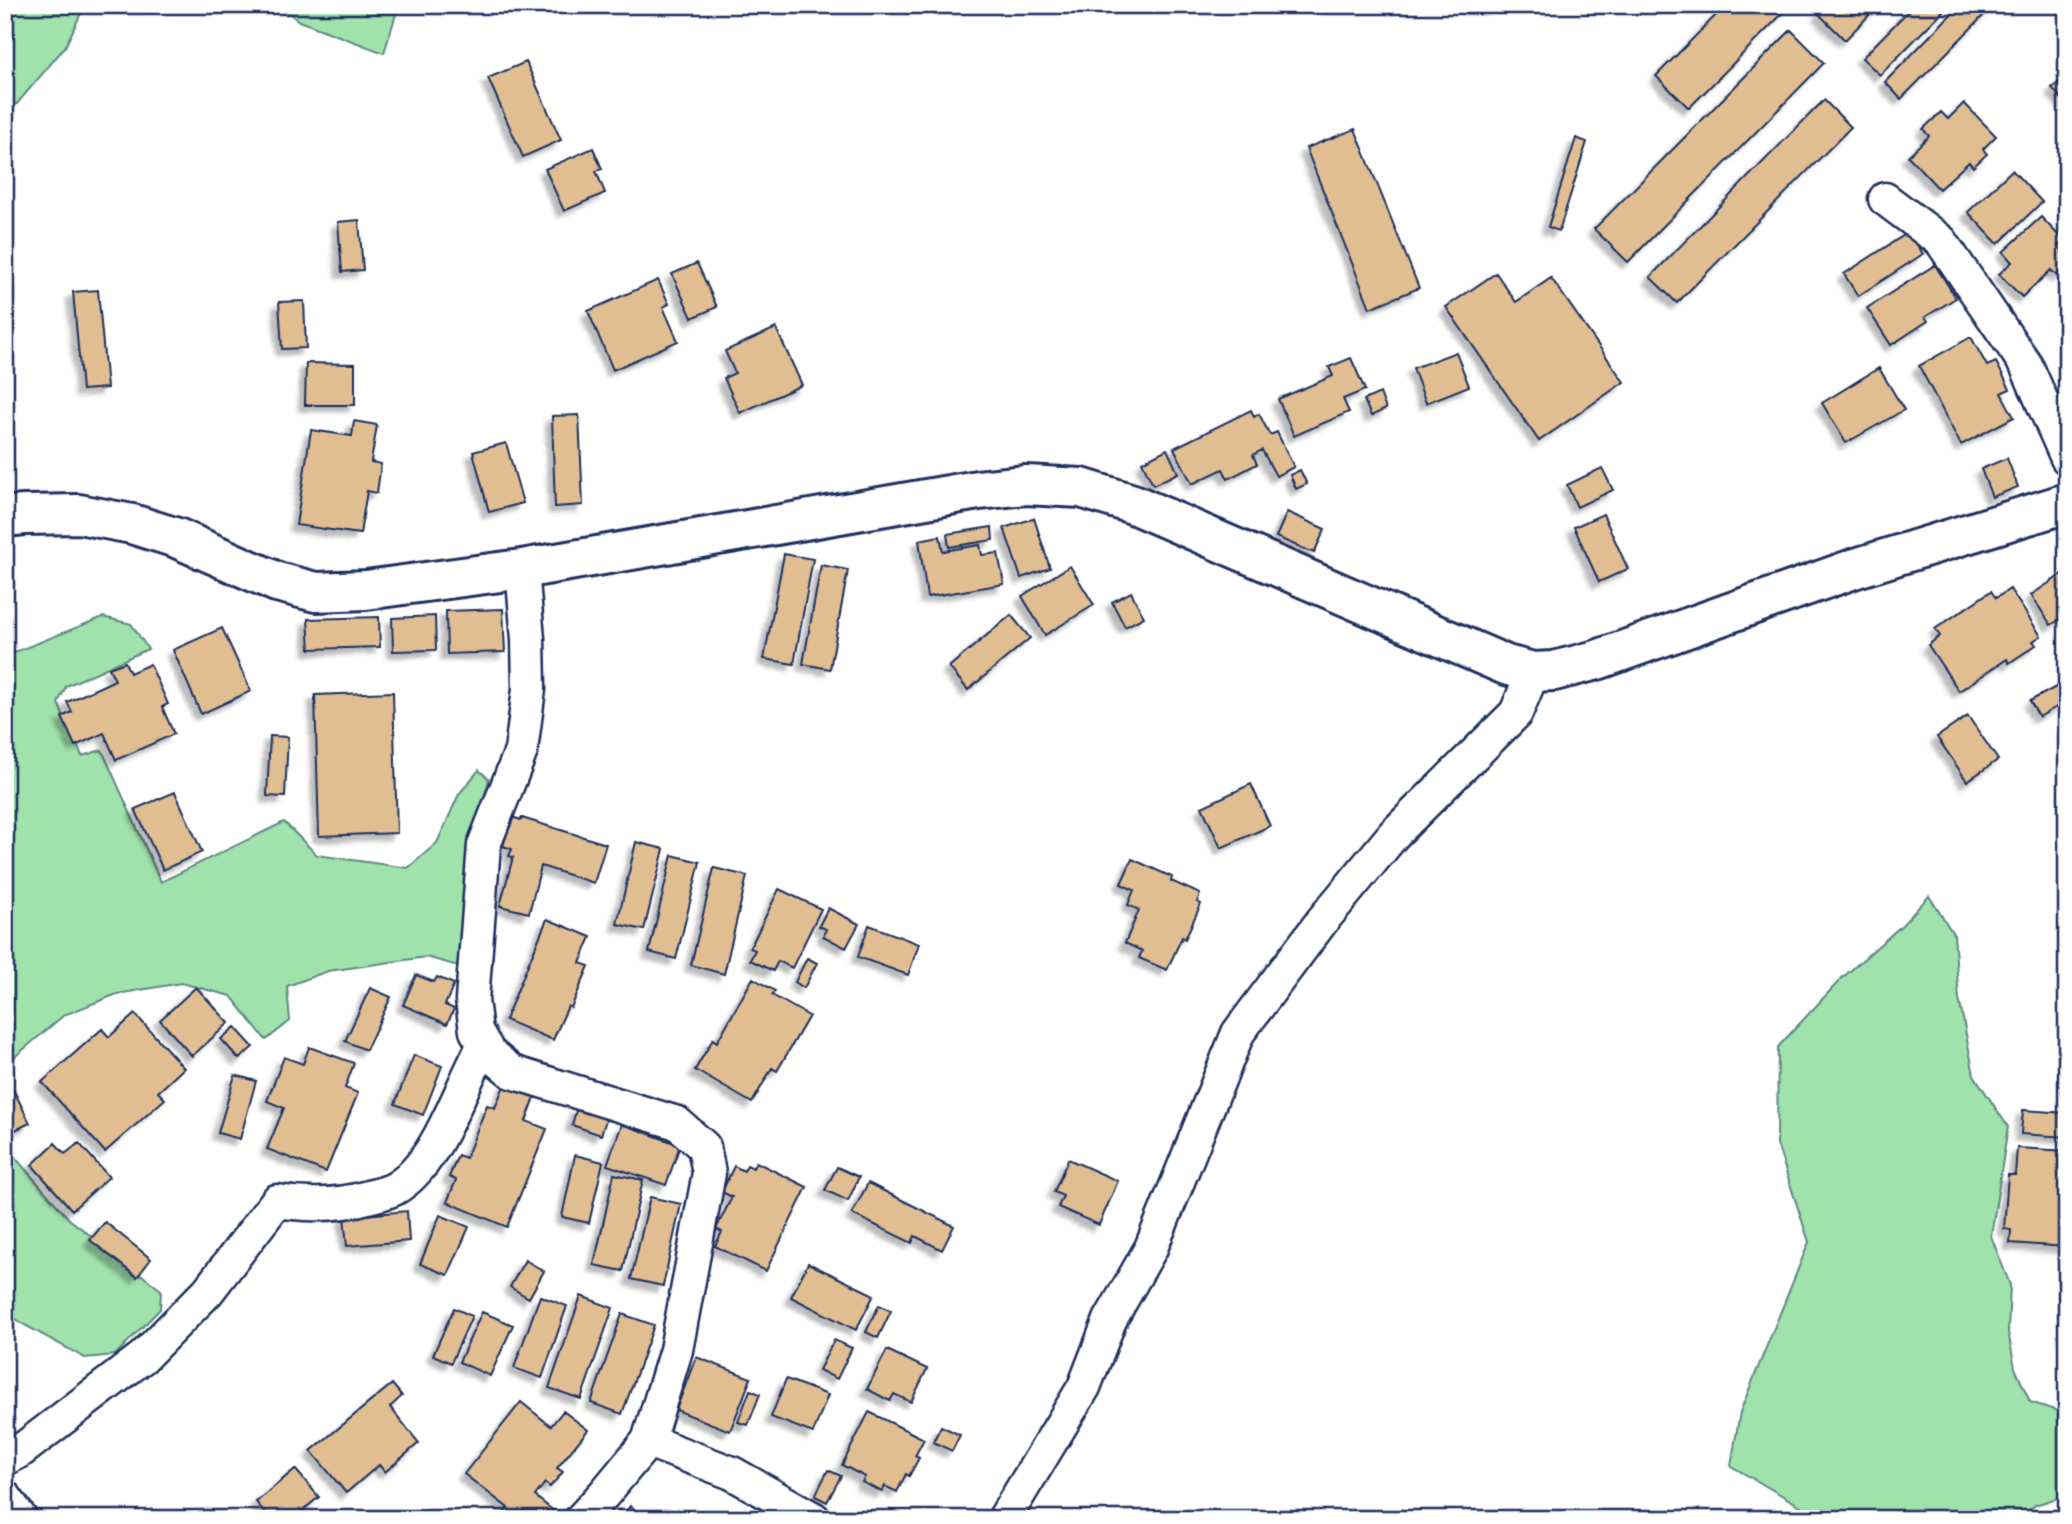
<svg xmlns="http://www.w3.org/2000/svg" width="2072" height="1524" viewBox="0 0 2072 1524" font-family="Itim,sans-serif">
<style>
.green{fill:#a0e2ac;stroke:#5e8885;stroke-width:2}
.building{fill:#e0be92;stroke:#1b2f5e;stroke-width:2;filter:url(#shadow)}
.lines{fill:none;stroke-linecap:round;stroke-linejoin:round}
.street-casing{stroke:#1b2f5e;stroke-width:37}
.secondary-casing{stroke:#1b2f5e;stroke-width:44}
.street{stroke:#fff;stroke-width:32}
.secondary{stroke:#fff;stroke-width:38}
</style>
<defs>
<filter id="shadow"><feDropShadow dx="-6" dy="6" stdDeviation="2" flood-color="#0004"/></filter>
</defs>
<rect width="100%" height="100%" fill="#fff"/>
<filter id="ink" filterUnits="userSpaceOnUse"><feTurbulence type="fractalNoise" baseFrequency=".0143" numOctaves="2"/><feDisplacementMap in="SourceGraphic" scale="14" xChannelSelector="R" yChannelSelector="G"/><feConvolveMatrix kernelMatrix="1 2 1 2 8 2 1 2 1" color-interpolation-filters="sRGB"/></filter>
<g filter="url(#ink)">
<path class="green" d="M5 5H85L65 47 5 118Z
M279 5H388L397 11 384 53 299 21Z
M103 617 131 624 148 649 66 686 58 703 82 756 102 750 161 882 284 822 317 855 408 868 437 843 459 794 479 770 489 779 475 832 462 967 426 957 328 971 287 986 290 1021 266 1040 231 996 181 983 117 994 64 1015 5 1065V656Z
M1929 896 1954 935 1959 999 1974 1075 2008 1127 1991 1236 2010 1285 2008 1332 2015 1368 2030 1402 2067 1414V1495L2035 1505 2020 1519H1823L1731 1466 1740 1412 1809 1242 1777 1144 1778 1047 1841 979 1902 925Z
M5 1146 69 1219 161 1290 160 1309 115 1355 85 1358 21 1323 5 1310Z"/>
<path class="building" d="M1726 5H1791L1689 108 1656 76Z
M1828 5H1879L1845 40 1819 14Z
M1914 5H1949L1880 75 1862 58Z
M1960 5H1994L1901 99 1885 82Z
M1791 30 1824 63 1628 262 1594 229Z
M526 62 561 140 523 157 488 78Z
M2067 76V105L2052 88Z
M1824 100 1851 127 1677 303 1650 277Z
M1964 103 1996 136 1983 149 1987 154 1973 167 1969 162 1939 189 1908 156 1929 136 1923 129 1941 112 1948 119Z
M1355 129 1419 288 1370 308 1306 148Z
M1576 138 1587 142 1559 231 1548 227Z
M593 148 602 169 596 171 605 193 564 211 545 169Z
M2012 170 2042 202 1998 244 1968 212Z
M2041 217 2064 241 2058 246 2067 255V267L2057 276 2051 270 2022 297 1999 274 2012 262 2003 252Z
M359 220 363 270 342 272 338 222Z
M1909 232 1923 254 1858 296 1844 274Z
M697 263 717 307 692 318 672 274Z
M1935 265 1956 298 1925 317 1928 321 1891 345 1867 308Z
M1496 273 1516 302 1551 278 1624 382 1539 441 1446 307Z
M658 280 669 304 663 307 678 341 613 370 588 311Z
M98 290 107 388 82 390 73 292Z
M304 301 306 348 282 349 279 302Z
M776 328 802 385 740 413 724 378 735 373 725 351Z
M1971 337 1987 366 1996 362 2010 389 2001 393 2014 417 1961 445 1919 366Z
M1456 352 1469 386 1426 403 1413 368Z
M1351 358 1365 390 1343 399 1349 412 1294 436 1278 399 1333 376 1329 367Z
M306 363 355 364V405H305Z
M1879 368 1904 410 1846 443 1822 403Z
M1380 393 1386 409 1371 416 1364 400Z
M1251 410 1254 417 1259 414 1270 435 1277 432 1294 467 1276 476 1262 450 1253 455 1257 464 1228 479 1223 469 1192 484 1174 448Z
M579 415 583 505 555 507 552 416Z
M354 421 377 425 371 462 381 464 377 493 367 491 360 534 296 525 311 430 352 436Z
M506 443 523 503 489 512 473 452Z
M1167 449 1178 473 1153 485 1142 462Z
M2007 458 2018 487 1992 497 1981 469Z
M1602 468 1613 490 1577 507 1567 485Z
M1300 470 1307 484 1296 489 1290 475Z
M1287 512 1325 529 1314 553 1276 537Z
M1603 514 1628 569 1599 582 1574 527Z
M1034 518 1050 568 1021 578 1004 528Z
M992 527 993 540 949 547 947 534Z
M940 536 943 551 980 545 982 555 998 553 1004 584 927 597 919 540Z
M784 554 813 559 794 664 764 659Z
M821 565 848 570 830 669 803 664Z
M1070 566 1094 605 1045 635 1022 596Z
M2067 571V615L2051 625 2031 595Z
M2010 589 2041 636 2033 641 2036 645 2009 663 2007 659 1959 691 1928 645 1940 636 1935 629 1991 591 1996 598Z
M1131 592 1144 617 1125 627 1112 602Z
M503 609 505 652 447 654 446 611Z
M1011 615 1030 638 968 690 949 667Z
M435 616 436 650 393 651 392 618Z
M379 617 380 647 310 649 308 619Z
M222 628 251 691 201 714 173 650Z
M125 662 130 673 150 664 168 704 162 707 174 734 116 760 104 733 75 746 62 717 72 712 67 702 115 680 109 668Z
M2067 681V701L2039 717 2030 701Z
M393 692 397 833 319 836 315 695Z
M1968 716 1998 760 1967 781 1937 737Z
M270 736 288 737 285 797 267 796Z
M1251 784 1270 826 1221 848 1202 807Z
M175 792 202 852 163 870 135 809Z
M512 817 521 820 522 818 606 844 594 883 541 866 529 913 500 906 513 857 509 856 512 849 503 846Z
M636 842 664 849 644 930 617 924Z
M672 855 700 862 676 959 649 952Z
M1132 859 1172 877 1171 881 1200 894 1197 902 1201 904 1185 939 1182 937 1167 970 1139 958 1142 951 1125 943 1139 910 1128 905 1134 890 1121 884Z
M714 868 747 876 724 974 691 965Z
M779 889 821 909 792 968 778 961 773 971 750 960 755 950 750 948Z
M828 908 859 924 846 948 823 936 826 929 819 926Z
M547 919 591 937 580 963 589 966 571 1008 568 1006 553 1040 505 1020Z
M869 925 919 944 908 975 858 957Z
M807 958 817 963 804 988 795 982Z
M416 975 434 982 437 977 454 984 445 1005 454 1009 447 1024 403 1005Z
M753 978 775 991 772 995 809 1016 777 1071 772 1068 752 1103 695 1070 713 1039 717 1042Z
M196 987 229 1023 192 1056 160 1020Z
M370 988 391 997 366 1050 345 1041Z
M135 1014 184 1068 158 1092 165 1099 105 1152 42 1082 102 1029 109 1037Z
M235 1027 253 1047 239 1059 221 1039Z
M309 1047 354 1063 345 1088 358 1093 326 1172 267 1149 284 1108 267 1101 284 1057 303 1064Z
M414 1055 442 1066 423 1115 395 1104Z
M235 1075 256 1081 240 1139 218 1133Z
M505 1083 536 1095 526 1121 547 1129 507 1227 447 1202 456 1180 449 1177 458 1155 466 1158 487 1105 495 1108Z
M11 1085 30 1123 7 1134 5 1088Z
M577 1107 607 1117 601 1135 572 1125Z
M2023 1110 2067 1113V1137L2021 1134Z
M622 1124 680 1145 666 1185 607 1165Z
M55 1143 65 1154 79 1143 109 1177 72 1210 32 1165Z
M2017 1148 2067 1151V1247L2010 1243 2011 1230 2004 1229 2008 1175H2015Z
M575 1155 603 1162 589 1223 562 1217Z
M1068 1159 1118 1181 1099 1225 1058 1207 1063 1196 1054 1192Z
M756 1162 807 1187 766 1271 715 1246 722 1232 716 1229 732 1197 722 1192 734 1166 744 1171 747 1165 753 1168Z
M837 1167 859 1177 848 1201 825 1190Z
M614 1174 643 1180 623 1271 594 1265Z
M868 1183 954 1226 942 1250 915 1236 912 1243 852 1214Z
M650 1197 681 1204 663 1286 631 1279Z
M407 1211 409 1241 347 1246 344 1217Z
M440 1215 469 1227 448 1275 420 1264Z
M105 1222 151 1259 137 1277 90 1240Z
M525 1260 544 1271 529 1298 510 1287Z
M808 1263 874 1295 856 1330 791 1297Z
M540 1296 567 1306 542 1378 514 1368Z
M581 1296 613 1308 581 1399 549 1388Z
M879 1305 891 1311 878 1338 866 1332Z
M454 1308 472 1316 451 1363 433 1355Z
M482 1312 513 1325 490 1376 459 1362Z
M622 1314 654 1325 622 1414 591 1403Z
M834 1340 852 1348 837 1379 819 1370Z
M887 1350 927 1369 911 1402 894 1394 890 1401 867 1389Z
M696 1357 751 1378 730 1431 676 1410Z
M786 1379 828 1395 813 1433 771 1417Z
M392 1384 402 1396 390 1407 419 1443 385 1472 379 1465 346 1493 311 1451Z
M750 1390 760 1394 748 1425 738 1422Z
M521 1402 551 1426 563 1411 588 1430 557 1468 563 1472 550 1487 545 1483 535 1496 556 1513 552 1519H511L504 1513 508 1508 464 1474Z
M869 1412 924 1439 915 1456 919 1458 909 1476 906 1474 897 1492 885 1486 882 1492 862 1482 865 1477 842 1465Z
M941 1426 960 1435 952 1451 933 1442Z
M295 1469 319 1497 292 1519H270L256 1502Z
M828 1470 841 1476 827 1502 815 1496Z
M630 1506 647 1519H612L619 1510 624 1514Z
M763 1508 784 1519H758Z"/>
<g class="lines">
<g class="street-casing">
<path id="street" d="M1885 199 1941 241 2026 365 2067 458
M522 569 528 639 529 689 521 751 484 845 472 1000 476 1031 489 1053 512 1072 677 1123 704 1147 709 1173 676 1350 648 1441 604 1494 581 1519
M648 1441 732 1473 814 1519
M5 1459 19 1452 143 1357 208 1291 277 1201C308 1206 337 1206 368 1197 376 1195 386 1193 394 1189 438 1165 459 1088 484 1045
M5 1497 21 1519
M1004 1519 1084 1387 1110 1320 1151 1248 1238 1033 1322 921 1394 834 1516 713 1533 672"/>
</g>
<g class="secondary-casing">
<path id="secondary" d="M5 517 24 515 79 514 132 524 177 538 277 582 316 592 366 590 522 569 978 490 1026 485 1081 488 1133 504 1506 665 1533 672 1554 671 1597 660 1856 568 2067 503"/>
</g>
<use href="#street" class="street"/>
<use href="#secondary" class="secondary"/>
</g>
</g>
<rect width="2072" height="1524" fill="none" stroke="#fff" stroke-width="28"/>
<rect x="14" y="14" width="2044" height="1496" fill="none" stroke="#1b2f5e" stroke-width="2.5" filter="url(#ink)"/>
</svg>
